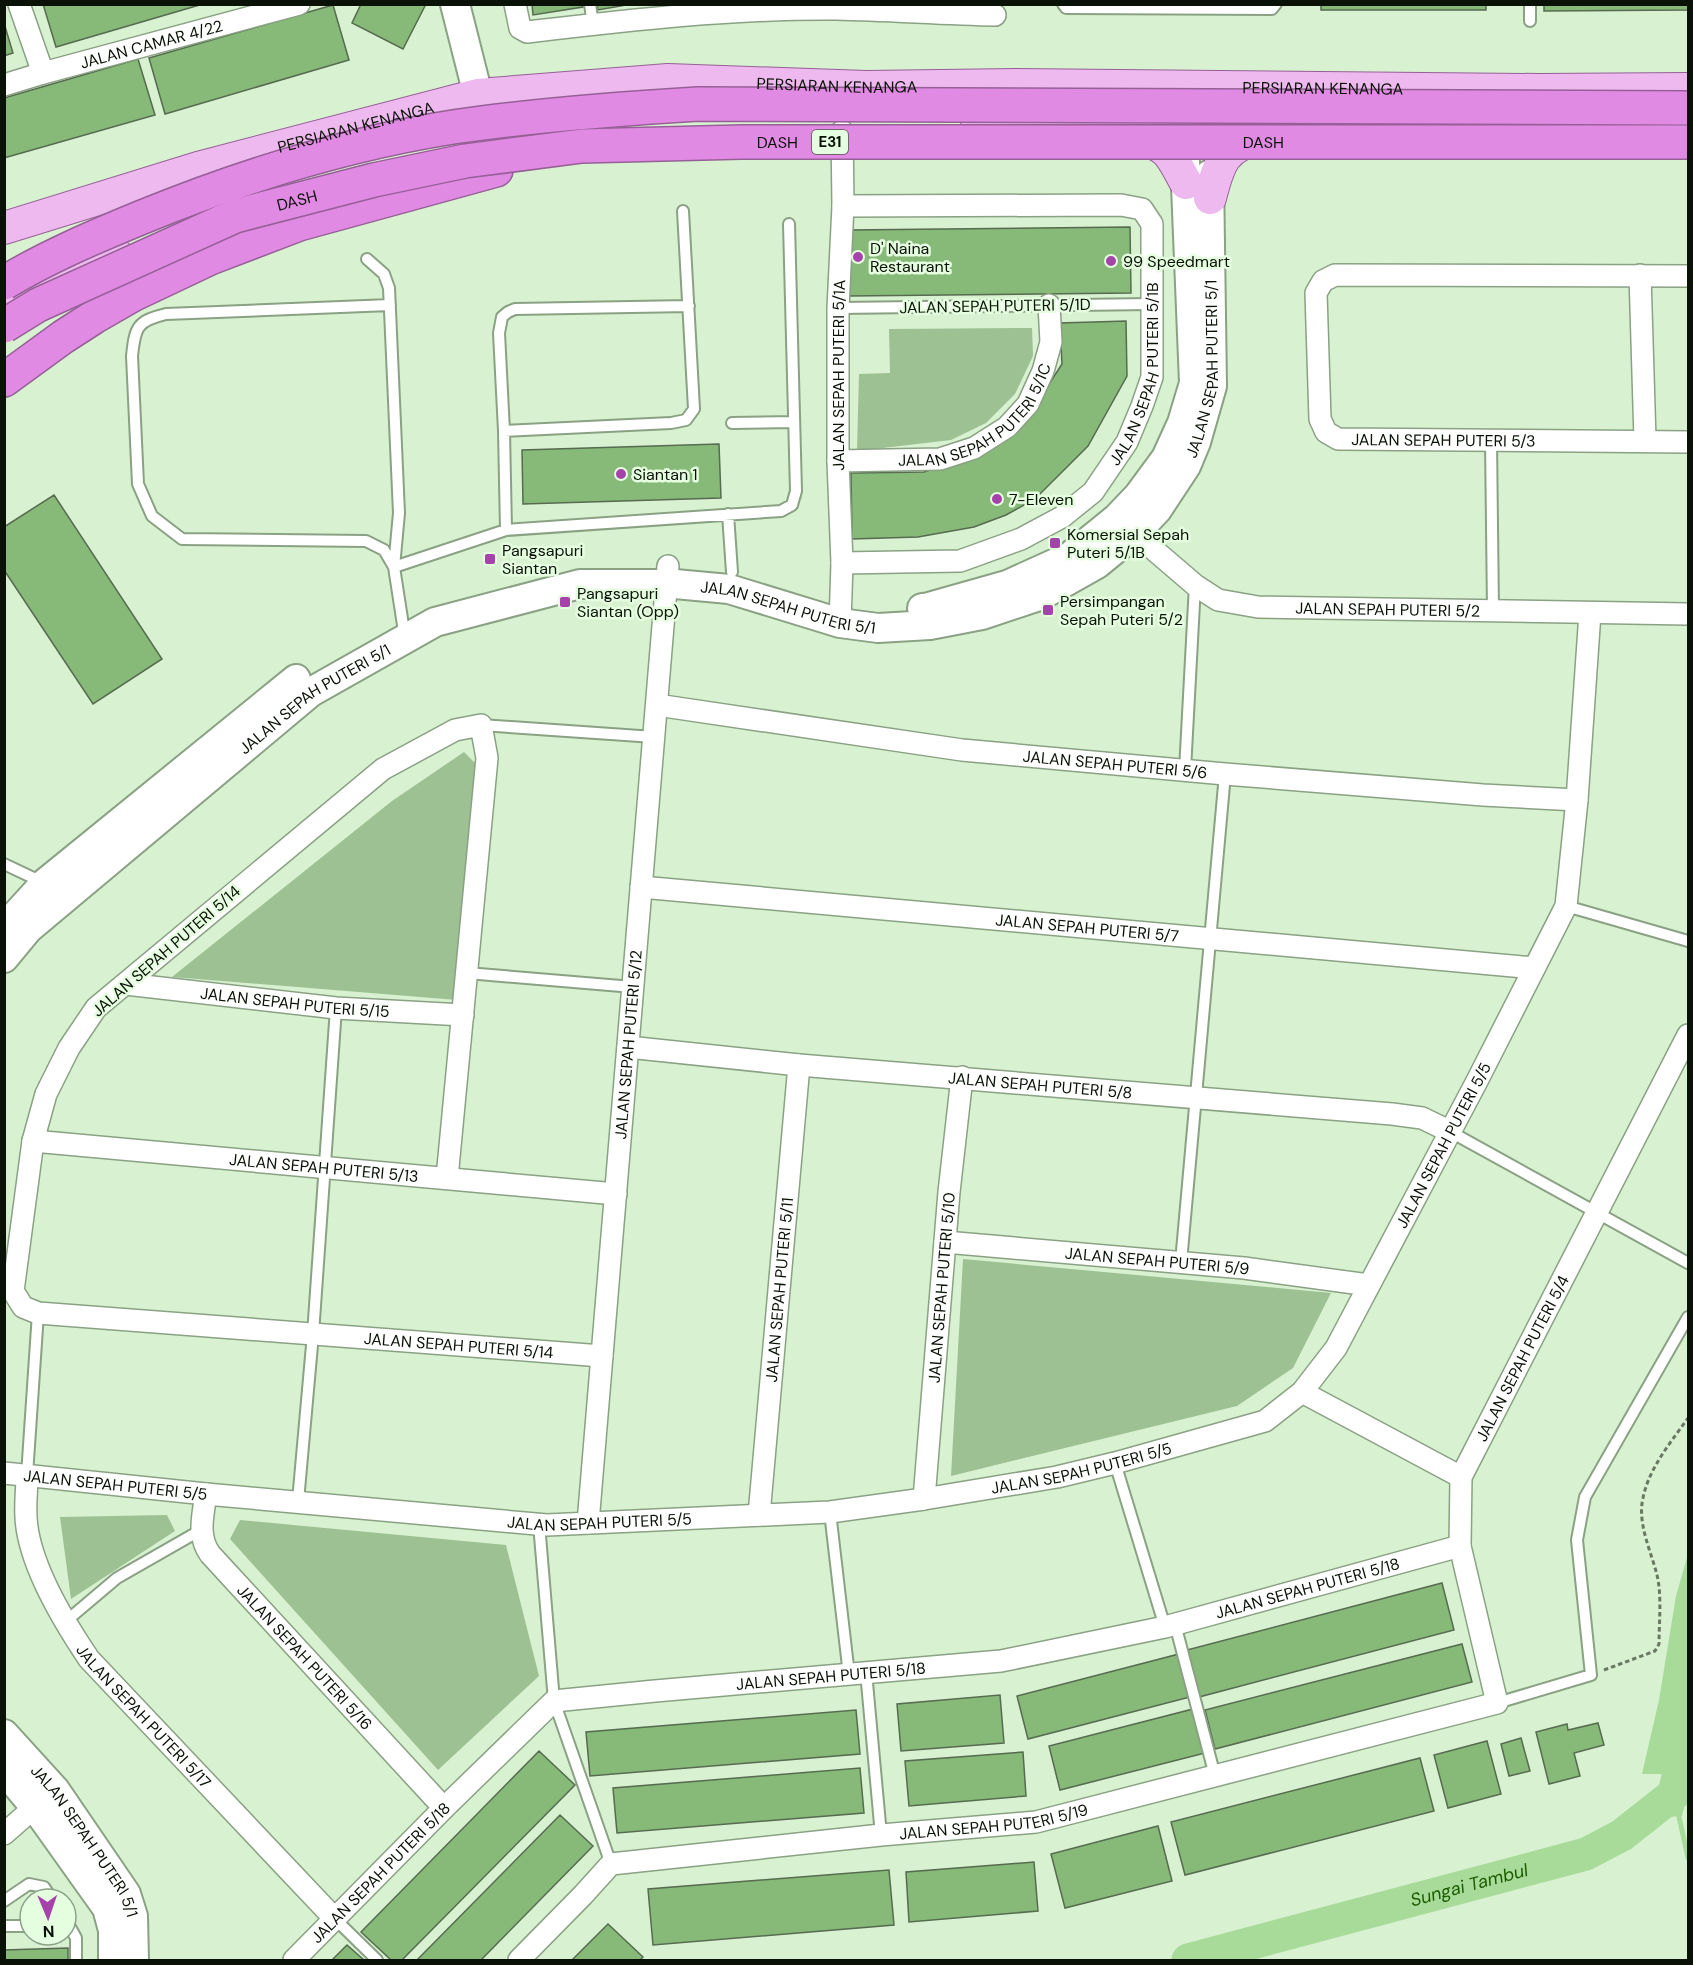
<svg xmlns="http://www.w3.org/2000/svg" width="1693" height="1965" viewBox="0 0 1693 1965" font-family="'DM Sans',sans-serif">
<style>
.green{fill:#9dc193}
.water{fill:#a8db9a}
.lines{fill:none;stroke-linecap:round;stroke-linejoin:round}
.stream{stroke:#a8db9a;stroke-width:5}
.river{stroke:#a8db9a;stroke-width:33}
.building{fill:#87b979;stroke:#566b50;stroke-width:1.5}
.lane-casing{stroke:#8aa184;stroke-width:14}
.street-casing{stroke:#8aa184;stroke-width:24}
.secondary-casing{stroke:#8aa184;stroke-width:32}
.primary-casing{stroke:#966097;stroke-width:34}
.highway-casing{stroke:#966097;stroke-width:36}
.path{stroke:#687863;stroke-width:3;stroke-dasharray:4.5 3;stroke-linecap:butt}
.lane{stroke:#fff;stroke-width:10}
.street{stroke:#fff;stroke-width:21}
.secondary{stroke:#fff;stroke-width:28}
.primary{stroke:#edb9ef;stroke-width:32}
.highway{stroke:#e18ae4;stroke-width:33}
.highway-bridge-casing{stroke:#966097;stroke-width:36;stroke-linecap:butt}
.highway-bridge{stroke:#e18ae4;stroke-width:33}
.poi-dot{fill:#a543aa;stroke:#e5fedf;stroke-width:2}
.labels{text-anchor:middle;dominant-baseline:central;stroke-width:5;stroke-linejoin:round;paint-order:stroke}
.shield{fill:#e5fedf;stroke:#4c5948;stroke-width:1.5}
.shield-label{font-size:15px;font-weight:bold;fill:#0a1207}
.street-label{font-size:16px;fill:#0a1207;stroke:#e5fedf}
.poi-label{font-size:16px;fill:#0a1207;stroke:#e5fedf;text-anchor:start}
.water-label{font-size:18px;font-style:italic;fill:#1c5c00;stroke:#e5fedf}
</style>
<rect width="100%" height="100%" fill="#d8f1d1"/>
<path class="green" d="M1032 328 1033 356 1015 394 986 423 951 440 857 451 859 374 890 373 889 329Z
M464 752 478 766 457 1000 172 977 392 801Z
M963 1259 1331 1293 1293 1368 1237 1406 951 1476Z
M167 1515 175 1531 71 1599 60 1517Z
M240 1520 506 1545 539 1676 438 1770 230 1539Z"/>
<path class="water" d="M1688 1554V1790L1682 1816 1668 1817V1774H1642L1659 1700 1676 1596Z"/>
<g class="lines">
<path class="stream" d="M1678 1812 1688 1858"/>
<path class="river" id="s1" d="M1188 1960 1586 1854 1622 1835 1674 1794 1688 1733"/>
</g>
<path class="building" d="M43 4H203L56 47Z
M361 4H426L403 49 352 23Z
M532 4H583V7L533 15Z
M597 4H632L598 10Z
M1321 4H1486V10H1321Z
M1544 4H1688V10L1544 11Z
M333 5 349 60 165 114 149 58Z
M4 23 13 53 4 56Z
M138 59 155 115 4 158V98Z
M1130 227 1131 293 849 296 848 230Z
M1126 321 1127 376 1088 446 1035 499 1006 515 974 527 918 537 852 539 851 473 924 472 957 461 1028 417 1062 364 1060 323Z
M719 444 721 498 523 504 522 450Z
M54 495 162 659 93 704 4 570V527Z
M1442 1583 1454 1630 1199 1697 1187 1650Z
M1462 1644 1472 1682 1215 1749 1205 1710Z
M1179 1654 1190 1697 1028 1739 1017 1696Z
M1000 1695 1004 1743 901 1751 897 1704Z
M1193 1709 1205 1753 1060 1790 1049 1746Z
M856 1710 860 1754 590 1776 586 1732Z
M1598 1723 1604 1745 1574 1753 1580 1776 1549 1784 1536 1732 1567 1724 1568 1730Z
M1521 1738 1530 1771 1509 1776 1501 1744Z
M1487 1741 1501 1794 1448 1808 1434 1755Z
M539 1751 575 1785 402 1960H391L361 1932Z
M1023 1752 1026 1796 909 1806 905 1761Z
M1420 1758 1434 1811 1185 1875 1171 1822Z
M860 1768 864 1813 617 1833 613 1788Z
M560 1815 593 1846 481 1960H417Z
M1158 1826 1172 1881 1065 1908 1051 1854Z
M1034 1862 1038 1911 909 1922 906 1872Z
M889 1870 894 1925 653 1945 648 1889Z
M608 1924 643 1957 640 1960H572Z
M347 1945 364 1960H332Z
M68 1948V1960H4V1950Z"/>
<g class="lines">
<g class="lane-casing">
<path id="lane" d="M590 4 593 25
M1063 4 1066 8 1272 9 1276 4
M1530 4V21
M367 259 384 274 389 288 399 513 394 567 506 530 781 511 792 505 796 491 789 224
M390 305 166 314C137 321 135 327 132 356L138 484 152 516 182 539 366 541 384 550 394 567 405 638
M838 308 1152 304
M732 423 794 422
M504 431 671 423 686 420 694 409 683 211
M1491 440 1493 611
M728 514 732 572
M506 530 504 431 499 333 502 317 508 312 515 309 689 306
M481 725 654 737
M1185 770 1195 585
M4 864 42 882
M1566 906 1688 941
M467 973 633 987
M1449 1131 1688 1263
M1181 1262 1225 774
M1115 1463 1165 1627
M27 1475 38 1313
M298 1501 313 1334 336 1008
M830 1512 849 1675
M539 1524 554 1701 611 1864
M65 1622 117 1578 201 1530
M1175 1624 1215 1776
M866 1672 881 1835
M1497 1703 1591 1675 1577 1540 1585 1497 1688 1317
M4 1901 29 1884 44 1887 52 1899
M334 1918 377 1960
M66 1920 76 1938V1960
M4 1926H30"/>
</g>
<g class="street-casing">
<g id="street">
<path d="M19 4 43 73"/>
<path d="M515 4 520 28 527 32C630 20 733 8 836 9 889 10 942 14 995 15"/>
<path id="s2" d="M4 85 43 73 299 4"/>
<path d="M1640 275 1645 440"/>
<path id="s3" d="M1688 276 1335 275 1323 281 1316 293 1320 419 1326 432 1338 439 1688 442"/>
<path id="s4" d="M838 461 940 459 974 448 1007 427 1028 404 1043 371 1051 342 1049 305"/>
<path id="s5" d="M1125 525 1195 585 1218 600 1258 607 1688 614"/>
<path id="s6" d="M842 563 960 561 1021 539 1062 517 1093 492 1127 442 1142 406 1152 377V224L1142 209 1121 205 843 206"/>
<path id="s7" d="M840 623 842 563 838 461V308L843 206 842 131"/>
<path id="s8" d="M657 705 962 750 1225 774 1483 795 1577 800"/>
<path id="s9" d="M641 887 1534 968"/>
<path id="s10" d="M126 984 336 1008 463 1015"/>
<path id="s11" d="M628 1047 799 1065 1392 1114 1422 1118 1449 1131"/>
<path id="s12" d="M33 1141 616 1194"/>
<path id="s13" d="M447 1178 487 758 481 725 455 730 383 769 96 1008 69 1048 46 1094 33 1141 13 1291 23 1307 38 1313 602 1356"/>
<path id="s14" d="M945 1242 1244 1268 1369 1285"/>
<path d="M1302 1392 1461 1477"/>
<path id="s15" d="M4 1473 206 1494 547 1525 830 1512 924 1499 1057 1477 1115 1463 1265 1421 1302 1392 1336 1348 1477 1081 1566 906 1577 800 1590 613"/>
<path id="s16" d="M27 1475C27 1489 25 1503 26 1517 28 1562 64 1622 89 1659L334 1918"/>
<path id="s17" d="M206 1494C203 1515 197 1536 210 1554L444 1808"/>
<path id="s18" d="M924 1499 949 1192 962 1077"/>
<path id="s19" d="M759 1515 799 1065"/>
<path id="s20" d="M588 1523 668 566"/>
<path d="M4 1834 44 1799"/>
<path id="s21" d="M294 1960 444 1808 554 1701 655 1691 1001 1661 1165 1627 1460 1546"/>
<path id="s22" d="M519 1960 583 1895 611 1864 881 1835 1036 1822 1497 1703 1460 1546 1461 1477 1688 1035"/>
</g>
</g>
<g class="secondary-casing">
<g id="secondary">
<path d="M455 4 478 95"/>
<path d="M922 608 929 607 1007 585 1069 557 1117 518 1138 496 1166 458 1182 423 1194 383 1185 161"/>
<path d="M4 928 45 883 296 679"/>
<path id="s23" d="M4 958 28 929 311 692 435 622 580 584H675L729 589 840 623 878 628 930 625 982 615 1042 595 1097 564 1135 533 1157 510 1186 466 1196 442 1212 386 1209 175"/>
<path id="s24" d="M4 1734 55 1790 126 1894 133 1916 134 1960"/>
<path d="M4 1770 35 1807 107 1908 113 1930V1960"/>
</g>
</g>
<g class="primary-casing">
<g id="primary">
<path d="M977 126H1260"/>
<path d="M1136 139C1169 144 1171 156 1186 183"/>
<path d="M1210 198C1218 166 1224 143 1262 139"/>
<path id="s25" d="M4 228 198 168 478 95 668 80 866 87 1015 85 1539 90 1688 89"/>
<path d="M4 292 118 256"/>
</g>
</g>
<g class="highway-casing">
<path id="highway" d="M4 380 63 337 94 317 134 294 210 258 299 224 496 170"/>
</g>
<path class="path" d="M1604 1670 1655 1651 1659 1644C1659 1622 1662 1596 1657 1575 1651 1551 1637 1523 1643 1498 1649 1468 1671 1442 1688 1418"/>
<use href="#lane" class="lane"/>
<use href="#street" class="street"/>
<use href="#secondary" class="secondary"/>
<use href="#primary" class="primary"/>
<use href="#highway" class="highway"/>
<g class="highway-bridge-casing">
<g id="highway-bridge">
<path d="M4 283C47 257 94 237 140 218 240 177 345 144 453 127 534 115 616 109 698 104L1688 108"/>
<path id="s26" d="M4 326 38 305 235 216 374 180 465 161 582 146 742 142H1688"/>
</g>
</g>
<use href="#highway-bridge" class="highway-bridge"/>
</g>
<g class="poi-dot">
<circle cx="858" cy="257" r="6"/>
<circle cx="1111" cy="261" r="6"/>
<circle cx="621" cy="474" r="6"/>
<circle cx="997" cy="499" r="6"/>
<rect x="1049" y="537" width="12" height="12" rx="3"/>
<rect x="484" y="553" width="12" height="12" rx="3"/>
<rect x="559" y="596" width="12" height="12" rx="3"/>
<rect x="1042" y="604" width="12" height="12" rx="3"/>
</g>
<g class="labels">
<rect class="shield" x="812" y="130" width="36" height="24" rx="4.5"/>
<g class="shield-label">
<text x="830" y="142">E31</text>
</g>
<g class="street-label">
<text stroke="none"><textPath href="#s2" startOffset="153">JALAN CAMAR 4/22</textPath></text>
<text stroke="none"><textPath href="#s25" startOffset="852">PERSIARAN KENANGA</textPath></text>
<text stroke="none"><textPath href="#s25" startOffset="1338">PERSIARAN KENANGA</textPath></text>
<text stroke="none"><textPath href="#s25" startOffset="366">PERSIARAN KENANGA</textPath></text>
<text stroke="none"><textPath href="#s26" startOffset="806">DASH</textPath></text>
<text stroke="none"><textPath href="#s26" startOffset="1292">DASH</textPath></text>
<text stroke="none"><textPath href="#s26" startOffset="320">DASH</textPath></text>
<text transform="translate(995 306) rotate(-1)">JALAN SEPAH PUTERI 5/1D</text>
<text stroke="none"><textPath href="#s23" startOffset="1468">JALAN SEPAH PUTERI 5/1</textPath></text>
<text stroke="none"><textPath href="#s6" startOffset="399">JALAN SEPAH PUTERI 5/1B</textPath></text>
<text stroke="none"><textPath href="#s7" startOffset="248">JALAN SEPAH PUTERI 5/1A</textPath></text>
<text stroke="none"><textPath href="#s4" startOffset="156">JALAN SEPAH PUTERI 5/1C</textPath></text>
<text stroke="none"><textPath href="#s3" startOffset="640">JALAN SEPAH PUTERI 5/3</textPath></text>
<text stroke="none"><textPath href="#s23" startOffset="910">JALAN SEPAH PUTERI 5/1</textPath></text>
<text stroke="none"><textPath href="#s5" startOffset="290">JALAN SEPAH PUTERI 5/2</textPath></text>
<text stroke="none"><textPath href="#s23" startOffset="406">JALAN SEPAH PUTERI 5/1</textPath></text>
<text stroke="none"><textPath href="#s8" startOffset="462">JALAN SEPAH PUTERI 5/6</textPath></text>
<text stroke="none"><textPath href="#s9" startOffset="448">JALAN SEPAH PUTERI 5/7</textPath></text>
<text transform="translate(166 951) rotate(-41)">JALAN SEPAH PUTERI 5/14</text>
<text stroke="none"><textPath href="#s10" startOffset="170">JALAN SEPAH PUTERI 5/15</textPath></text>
<text stroke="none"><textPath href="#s20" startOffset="480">JALAN SEPAH PUTERI 5/12</textPath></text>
<text stroke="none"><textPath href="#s11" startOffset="414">JALAN SEPAH PUTERI 5/8</textPath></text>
<text stroke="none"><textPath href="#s15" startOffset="1606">JALAN SEPAH PUTERI 5/5</textPath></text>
<text stroke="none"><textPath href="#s12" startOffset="292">JALAN SEPAH PUTERI 5/13</textPath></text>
<text stroke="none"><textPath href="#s14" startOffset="213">JALAN SEPAH PUTERI 5/9</textPath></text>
<text stroke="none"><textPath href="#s18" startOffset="212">JALAN SEPAH PUTERI 5/10</textPath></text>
<text stroke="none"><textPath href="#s19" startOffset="226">JALAN SEPAH PUTERI 5/11</textPath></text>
<text stroke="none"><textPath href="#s13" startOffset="1694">JALAN SEPAH PUTERI 5/14</textPath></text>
<text stroke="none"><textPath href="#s22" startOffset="1400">JALAN SEPAH PUTERI 5/4</textPath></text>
<text stroke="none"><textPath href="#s15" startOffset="1084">JALAN SEPAH PUTERI 5/5</textPath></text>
<text stroke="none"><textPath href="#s15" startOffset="112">JALAN SEPAH PUTERI 5/5</textPath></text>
<text stroke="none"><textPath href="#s15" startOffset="598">JALAN SEPAH PUTERI 5/5</textPath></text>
<text stroke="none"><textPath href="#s21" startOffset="1131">JALAN SEPAH PUTERI 5/18</textPath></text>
<text stroke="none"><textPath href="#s17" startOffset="202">JALAN SEPAH PUTERI 5/16</textPath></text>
<text stroke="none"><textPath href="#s21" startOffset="645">JALAN SEPAH PUTERI 5/18</textPath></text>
<text stroke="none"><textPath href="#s16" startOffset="278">JALAN SEPAH PUTERI 5/17</textPath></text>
<text stroke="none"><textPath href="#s22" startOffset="518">JALAN SEPAH PUTERI 5/19</textPath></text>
<text stroke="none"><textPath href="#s24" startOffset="135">JALAN SEPAH PUTERI 5/1</textPath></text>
<text stroke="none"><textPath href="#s21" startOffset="123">JALAN SEPAH PUTERI 5/18</textPath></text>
</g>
<g class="poi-label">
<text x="870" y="248">D' Naina<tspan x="870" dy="18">Restaurant</tspan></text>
<text x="1123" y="261">99 Speedmart</text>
<text x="633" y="474">Siantan 1</text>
<text x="1009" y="499">7-Eleven</text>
<text x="1067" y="534">Komersial Sepah<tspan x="1067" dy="18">Puteri 5/1B</tspan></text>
<text x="502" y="550">Pangsapuri<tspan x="502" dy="18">Siantan</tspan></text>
<text x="577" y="593">Pangsapuri<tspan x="577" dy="18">Siantan (Opp)</tspan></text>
<text x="1060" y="601">Persimpangan<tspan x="1060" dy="18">Sepah Puteri 5/2</tspan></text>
</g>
<g class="water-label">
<text stroke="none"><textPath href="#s1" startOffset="291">Sungai Tambul</textPath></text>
</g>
</g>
<rect width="1693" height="1965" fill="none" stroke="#0a1207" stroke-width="12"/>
<g transform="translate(48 1917) rotate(178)"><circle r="28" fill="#e5fedf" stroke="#8da089" stroke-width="1.5"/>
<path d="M0-4.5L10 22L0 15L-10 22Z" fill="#a543aa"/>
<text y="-9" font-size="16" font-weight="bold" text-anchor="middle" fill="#0a1207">N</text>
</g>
</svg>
